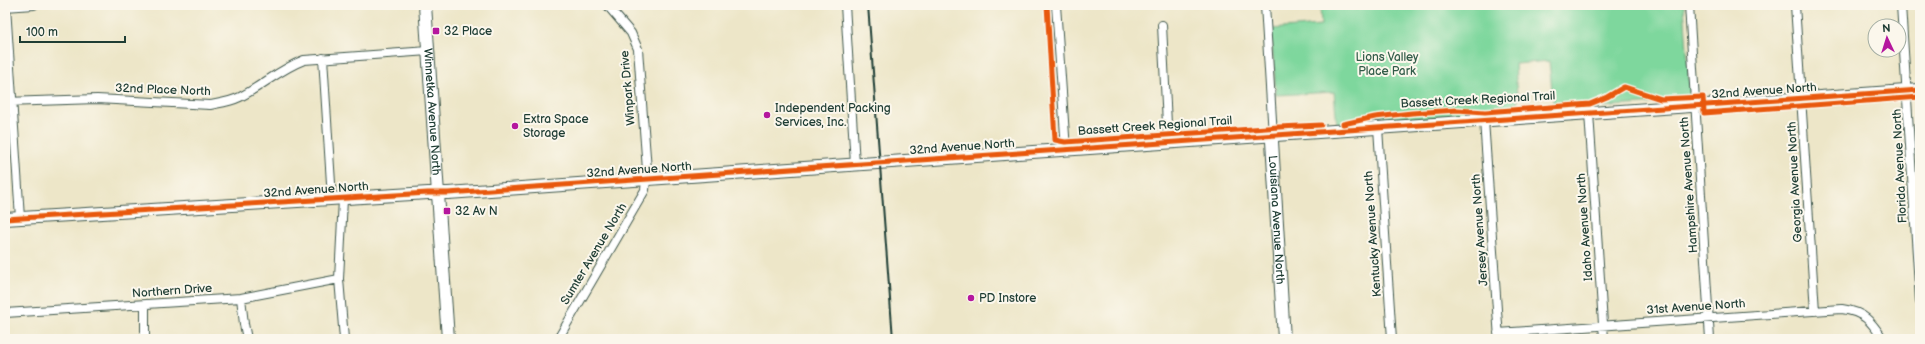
<svg xmlns="http://www.w3.org/2000/svg" width="1925" height="344" viewBox="0 0 1925 344" font-family="'Balsamiq Sans',sans-serif">
<style>
.green{fill:#7ed79d;stroke:#4e8a68}
.lines{fill:none;stroke-linecap:round;stroke-linejoin:round}
.street-casing{stroke:#3e564a;stroke-width:10}
.secondary-casing{stroke:#3e564a;stroke-width:14}
.street{stroke:#fff;stroke-width:8}
.secondary{stroke:#fff;stroke-width:12}
.rail{stroke:#1f3d34;stroke-width:2}
.cycleway-casing{stroke:#fbf7ec;stroke-width:8}
.cycleway{stroke:#e8590c;stroke-width:5}
.poi-dot{fill:#b5179e;stroke:#fbf7ec;stroke-width:1.5}
.labels{text-anchor:middle;dominant-baseline:central;stroke-width:4;stroke-linejoin:round;paint-order:stroke}
.poi-label{font-size:12px;fill:#1f3d34;stroke:#fbf7ec;text-anchor:start}
.park-label{font-size:12px;fill:#325c49;stroke:#fbf7ec}
.street-label{font-size:12px;fill:#1f3d34;stroke:#fbf7ec}
</style>
<rect width="100%" height="100%" fill="#fbf7ec"/>
<filter id="ink" filterUnits="userSpaceOnUse"><feTurbulence type="fractalNoise" baseFrequency=".025" numOctaves="2"/><feDisplacementMap in="SourceGraphic" scale="8" xChannelSelector="R" yChannelSelector="G"/><feConvolveMatrix kernelMatrix="1 2 1 2 8 2 1 2 1" color-interpolation-filters="sRGB"/></filter>
<filter id="wash" filterUnits="userSpaceOnUse"><feTurbulence type="fractalNoise" baseFrequency=".012" numOctaves="4" result="noise"/><feDisplacementMap in="SourceGraphic" scale="16" xChannelSelector="R" yChannelSelector="G"/><feGaussianBlur stdDeviation="0.9" result="paint"/><feColorMatrix in="noise" values="0 0 0 0 0 0 0 0 0 0 0 0 0 0 0 0 0 1.4 0 .05"/><feComposite in="paint" operator="in"/></filter>
<g filter="url(#wash)">
<rect width="100%" height="100%" fill="#ede6c8"/>
<path class="green" d="M1320 5H1684L1690 95 1688 101 1554 110 1549 61 1515 64 1518 112 1337 126 1334 92 1276 95 1271 29 1321 25Z"/>
</g>
<g filter="url(#ink)">
<g class="lines">
<g class="street-casing">
<path id="street" d="M845 5 855 164
M1056 5 1066 150
M1265 5 1273 136
M1689 5 1710 339
M1795 5 1815 311
M1901 5 1920 302
M5 7 34 5
M6 7 20 218
M1162 25 1168 144
M323 58 332 199
M5 102 97 99 210 105C220 103 230 102 240 97 262 86 280 69 304 60L428 51
M1589 113 1604 339
M1484 120 1499 339
M1378 128 1392 339
M343 199 339 279 344 339
M241 298 244 324 247 339
M5 313 241 298 339 279
M1498 333 1842 309C1864 312 1871 321 1883 339
M145 339V305
M558 339 645 190 647 170 638 49 631 33 607 5"/>
</g>
<g class="secondary-casing">
<g id="secondary">
<path id="s1" d="M425 5 448 339"/>
<path id="s2" d="M1273 136 1272 141 1284 339"/>
<path d="M5 219 428 193H448L1920 90"/>
</g>
</g>
<use href="#street" class="street"/>
<use href="#secondary" class="secondary"/>
<path class="rail" d="M868 5 893 339"/>
<g class="cycleway-casing">
<path id="cycleway" d="M1047 5 1055 140 1065 142 1279 127 1321 125
M1343 124 1375 117 1412 113 1457 110 1485 112 1590 104 1607 97 1624 87 1661 99 1703 97 1704 113 1920 97
M5 219 428 193H448L1920 90"/>
</g>
<use href="#cycleway" class="cycleway"/>
</g>
</g>
<g class="poi-dot">
<rect x="432" y="27" width="8" height="8" rx="2"/>
<circle cx="767" cy="115" r="4"/>
<circle cx="515" cy="126" r="4"/>
<rect x="443" y="207" width="8" height="8" rx="2"/>
<circle cx="971" cy="298" r="4"/>
</g>
<g class="labels">
<g class="poi-label">
<text x="444" y="31">32 Place</text>
<text x="775" y="108">Independent Packing<tspan x="775" dy="14">Services, Inc.</tspan></text>
<text x="523" y="119">Extra Space<tspan x="523" dy="14">Storage</tspan></text>
<text x="455" y="211">32 Av N</text>
<text x="979" y="298">PD Instore</text>
</g>
<g class="park-label">
<text x="1387" y="57">Lions Valley<tspan x="1387" dy="14">Place Park</tspan></text>
</g>
<g class="street-label">
<text transform="translate(628 88) rotate(-95)">Winpark Drive</text>
<text transform="translate(163 90) rotate(2)">32nd Place North</text>
<text transform="translate(1764 91) rotate(-4)">32nd Avenue North</text>
<text transform="translate(1478 100) rotate(-3)">Bassett Creek Regional Trail</text>
<text stroke="none"><textPath href="#s1" startOffset="107">Winnetka Avenue North</textPath></text>
<text transform="translate(1155 126) rotate(-4)">Bassett Creek Regional Trail</text>
<text transform="translate(962 147) rotate(-4)">32nd Avenue North</text>
<text transform="translate(1900 166) rotate(-93)">Florida Avenue North</text>
<text transform="translate(639 170) rotate(-4)">32nd Avenue North</text>
<text transform="translate(1795 182) rotate(-93)">Georgia Avenue North</text>
<text transform="translate(1689 185) rotate(-94)">Hampshire Avenue North</text>
<text transform="translate(316 190) rotate(-4)">32nd Avenue North</text>
<text stroke="none"><textPath href="#s2" startOffset="84">Louisiana Avenue North</textPath></text>
<text transform="translate(1585 227) rotate(-94)">Idaho Avenue North</text>
<text transform="translate(1480 230) rotate(-94)">Jersey Avenue North</text>
<text transform="translate(1373 234) rotate(-94)">Kentucky Avenue North</text>
<text transform="translate(594 254) rotate(-59)">Sumter Avenue North</text>
<text transform="translate(172 291) rotate(-4)">Northern Drive</text>
<text transform="translate(1696 307) rotate(-4)">31st Avenue North</text>
</g>
</g>
<rect width="1925" height="344" fill="none" stroke="#fbf7ec" stroke-width="20"/>
<g transform="translate(1887 38) rotate(356)"><circle r="19" fill="#fbf7ec" stroke="#a3ada2"/>
<path d="M0-3L7 15L0 10L-7 15Z" fill="#b5179e"/>
<text y="-6" font-size="11" font-weight="bold" text-anchor="middle" fill="#1f3d34">N</text>
</g>
<path d="M20 36v6h105v-6" fill="none" stroke="#1f3d34" stroke-width="2"/>
<text x="26" y="36" font-size="12" fill="#1f3d34" stroke="#fbf7ec" stroke-width="3" paint-order="stroke">100 m</text>
</svg>
